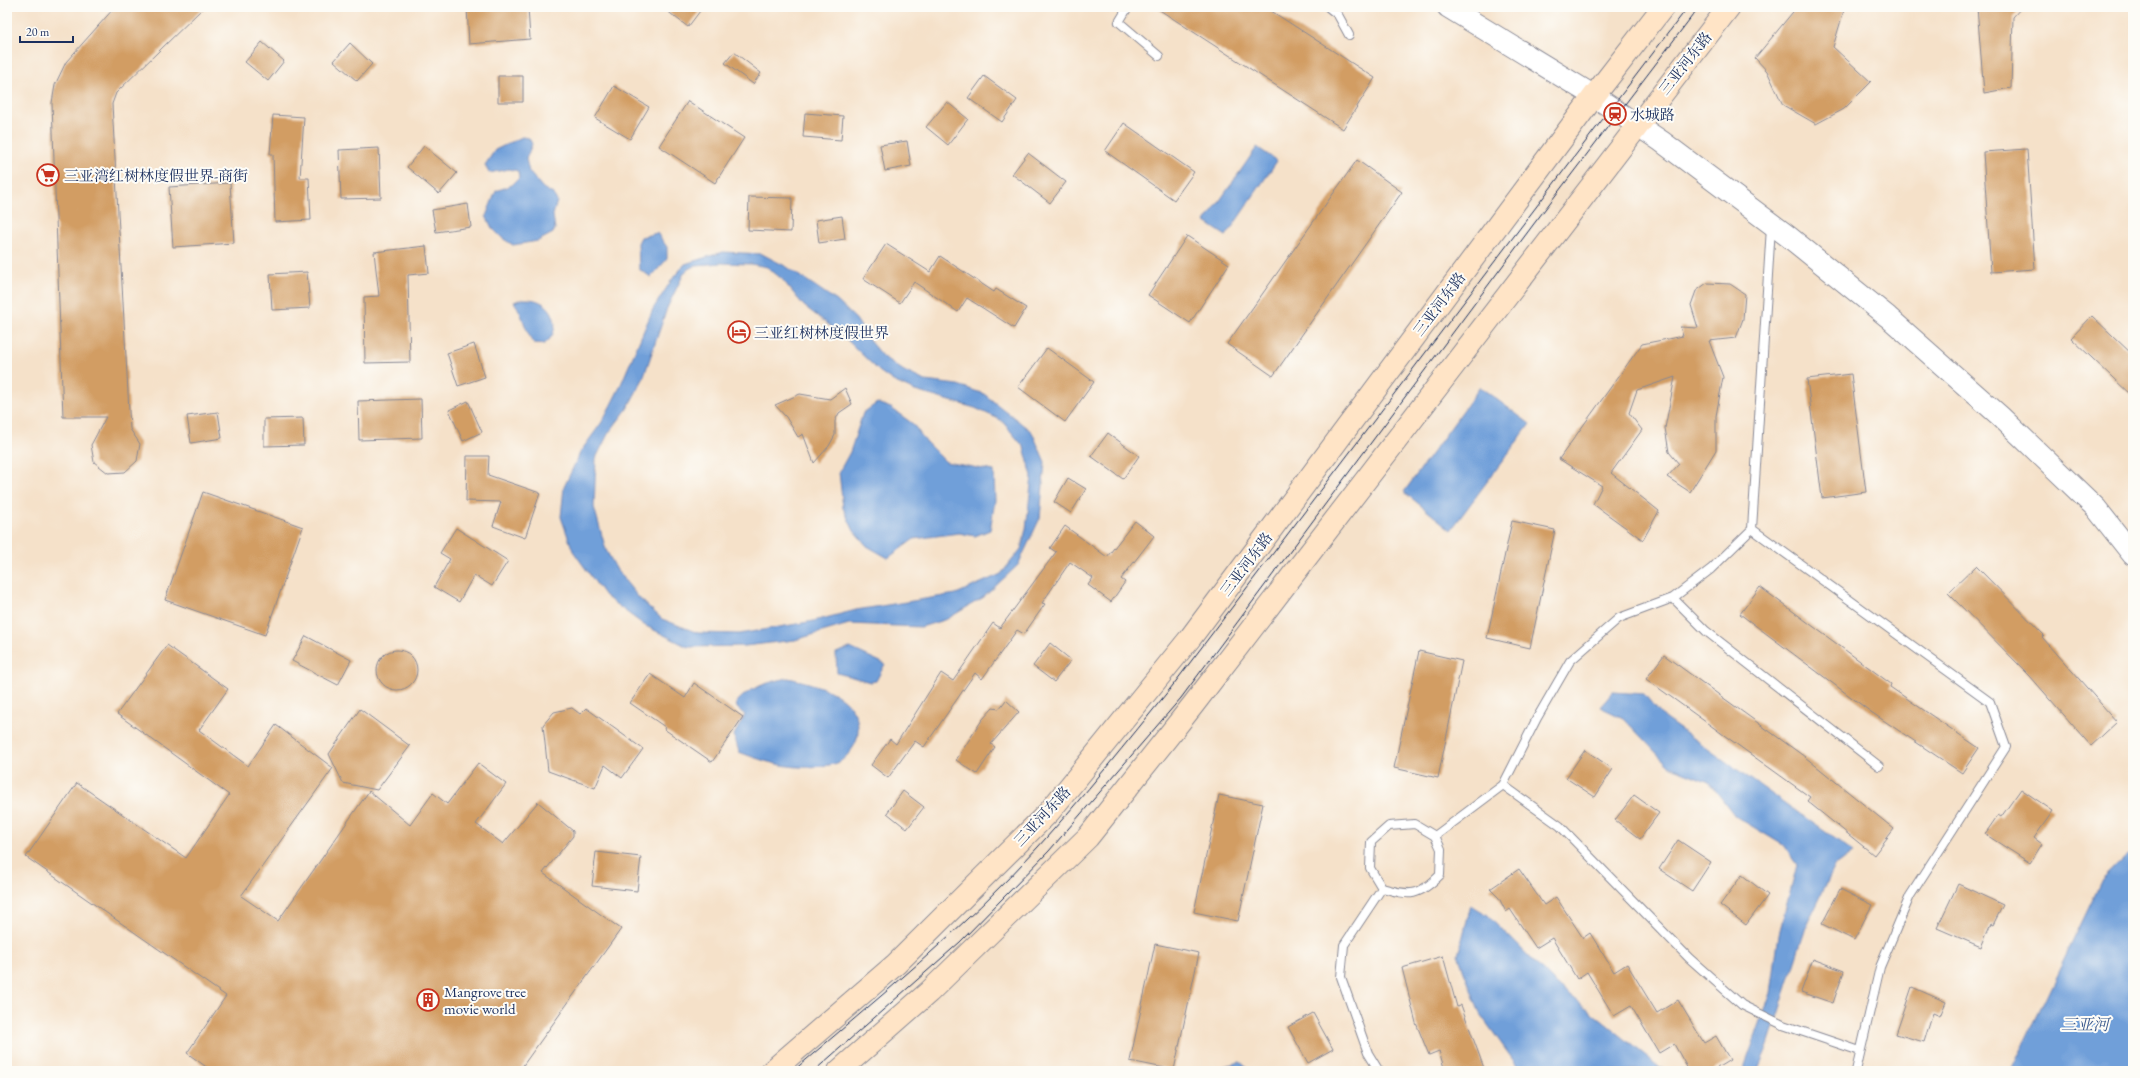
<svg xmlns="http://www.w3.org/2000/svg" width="2140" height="1078" viewBox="0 0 2140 1078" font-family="'EB Garamond','Noto Serif SC',serif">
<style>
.water{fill:#709fd9;stroke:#46679c;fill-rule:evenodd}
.building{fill:#d29d63}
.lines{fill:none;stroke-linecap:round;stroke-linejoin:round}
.service-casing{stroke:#888894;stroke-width:10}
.tertiary-casing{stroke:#888894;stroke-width:23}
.secondary-casing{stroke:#888894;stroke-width:24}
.service{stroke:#fff;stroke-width:8}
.tertiary{stroke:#fff;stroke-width:21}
.secondary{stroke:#ffe4c6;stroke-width:22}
.tram{stroke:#1b2f5e;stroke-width:1}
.labels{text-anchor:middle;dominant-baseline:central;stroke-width:4;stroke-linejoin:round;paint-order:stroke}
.street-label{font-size:15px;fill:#1b2f5e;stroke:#fdfcf7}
.poi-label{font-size:15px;fill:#1b2f5e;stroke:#fdfcf7;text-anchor:start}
.water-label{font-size:16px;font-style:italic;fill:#3d5c8f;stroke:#fdfcf7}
</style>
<rect width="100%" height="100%" fill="#fdfcf7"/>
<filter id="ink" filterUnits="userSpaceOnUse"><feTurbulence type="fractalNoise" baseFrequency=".025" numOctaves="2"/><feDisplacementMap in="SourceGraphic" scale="8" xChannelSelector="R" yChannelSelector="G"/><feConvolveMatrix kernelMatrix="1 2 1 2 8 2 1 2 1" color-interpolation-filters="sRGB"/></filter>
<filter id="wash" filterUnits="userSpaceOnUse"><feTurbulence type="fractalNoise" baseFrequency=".012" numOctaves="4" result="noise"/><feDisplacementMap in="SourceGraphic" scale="16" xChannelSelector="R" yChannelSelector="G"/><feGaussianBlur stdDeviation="0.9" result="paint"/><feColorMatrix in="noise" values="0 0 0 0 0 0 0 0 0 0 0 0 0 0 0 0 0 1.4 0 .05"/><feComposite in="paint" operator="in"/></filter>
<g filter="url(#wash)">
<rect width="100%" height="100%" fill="#f5e1c9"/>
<path class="water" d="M522 137 529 138 532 144 526 159 529 172 543 188 553 194 557 201 553 215 555 229 553 233 538 241 513 245 502 238 492 228 486 216 496 191 512 185 519 178 518 171 509 169 489 173 485 165 495 150Z
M1257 147 1277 161 1226 236 1205 222Z
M657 233 667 247V259L651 277 639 269 638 243 641 237Z
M723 252 762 254 787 267 837 301 856 319 872 344 882 356 904 371 925 381 958 385 984 394 1032 432 1045 462 1040 518 1018 565 984 597 947 619 921 627 849 624 795 640 745 646 688 647 644 625 605 596 573 551 561 517 564 487 581 451 602 422 619 389 653 309 673 278 685 264ZM721 263 751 264 767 267 782 279 804 306 841 334 879 371 893 381 915 391 975 408 1001 420 1024 447 1032 476 1026 529 1021 549 1001 574 956 594 856 610 814 621 739 634 698 633 662 619 639 598 618 572 606 550 594 507 596 458 608 434 627 409 643 379 667 308 683 275 688 269 696 265Z
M522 299C527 299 534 299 538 301 557 308 561 333 544 344L534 343C524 330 524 315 514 302Z
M1480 387 1530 424 1451 530 1404 492Z
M877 403 891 408 913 424 926 442 946 462 994 471 995 501 990 530 975 536 959 533 914 539 888 558 867 546 854 531 843 508 839 472 850 452 863 413Z
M850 648 885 664 876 681 870 682 837 673 836 653Z
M788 678C817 684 866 697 857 738 856 746 845 760 837 763 833 765 826 765 822 766 791 770 768 763 739 752L734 735 745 715 737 708 736 703C749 687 769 682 788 678Z
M1613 692 1644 694 1664 718 1854 852 1835 866 1807 924 1768 1046 1757 1071H1743L1771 993 1779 934 1797 865 1783 845 1735 816 1709 782 1669 766 1623 718 1600 707Z
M2133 850V1071H2011L2102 880Z
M1471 905 1488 915 1555 983 1665 1071H1521L1480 1014 1458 955Z
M1240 1062 1251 1071H1214L1213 1069Z"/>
<g id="blocks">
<path class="building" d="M115 7H204L116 93 112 104 130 429 140 444 137 461 125 472 108 473 94 462 91 445 106 417H63L52 103 55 85 66 62Z
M467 7H528L530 39 469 44Z
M662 7H703L688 27Z
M1155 7H1265L1375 78 1343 129Z
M1797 7H1845L1833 47 1871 82 1844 109 1816 124 1783 105 1767 71 1755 58Z
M1977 7H2022L2013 17 2011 88 1984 93Z
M262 42 284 61 268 81 245 62Z
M350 43 372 64 357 81 334 61Z
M734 52 761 73 753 84 725 63Z
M498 76H523V102H498Z
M984 76 1017 100 1002 122 968 98Z
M614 86 649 107 630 139 595 118Z
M688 101 744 138 715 183 659 146Z
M947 102 968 119 948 145 926 127Z
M805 113 843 116 841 140 803 137Z
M273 115 304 117 300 178H309L311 220 275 222 273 154H270Z
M1124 123 1194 172 1174 200 1105 151Z
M907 141 911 166 885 171 880 145Z
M424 146 457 173 439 194 407 167Z
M379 148 381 198 341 199 339 150Z
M2027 149 2035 269 1991 272 1983 152Z
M1028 153 1066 182 1050 203 1012 174Z
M1357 160 1402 192 1273 376 1227 344Z
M230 183 234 243 173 247 169 187Z
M749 197 792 198 791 232 748 230Z
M468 204 471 227 436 232 432 210Z
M842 216 845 239 819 243 816 220Z
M1187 236 1229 264 1190 323 1148 295Z
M886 244 930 272 940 256 994 292 996 289 1026 308 1014 328 967 298 958 312 914 282 900 303 863 279Z
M426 246 429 273 408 275 410 362 365 363 364 297 379 296 374 252Z
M307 272 310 308 272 310 270 274Z
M1707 283 1730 284 1745 294 1743 319 1736 338 1709 341 1723 377 1716 416V450L1690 492 1667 477 1679 464 1669 452 1665 428 1675 377 1637 390 1629 413 1642 430 1611 473 1659 511 1643 540 1593 504 1602 486 1559 459 1642 344 1683 336 1680 327 1698 328 1691 305 1696 291Z
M2092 316 2133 355V397L2071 338Z
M474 344 485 377 458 386 447 353Z
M1047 348 1094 382 1065 422 1018 387Z
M1851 374 1866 492 1822 498 1807 379Z
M845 388 852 404 839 413 835 421V435L829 446 814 463 803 434 798 437 786 417 775 405 800 394 830 399Z
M421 399 422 438 359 440 358 401Z
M468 401 482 432 463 441 449 410Z
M218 412 222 438 191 443 187 416Z
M303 418 304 445 264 446V419Z
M1108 433 1139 456 1123 479 1091 456Z
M467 456H489L488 475 540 493 525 538 493 526 501 502 466 501Z
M1068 478 1086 489 1071 513 1054 502Z
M203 492 303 527 265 635 165 600Z
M1135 521 1154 536 1121 579 1125 582 1111 602 1088 585 1093 578 1070 562 1042 603 1045 604 1024 634 1017 630 982 679 975 673 924 747 915 741 888 778 871 765 890 739 896 744 941 673 953 681 993 623 1000 628 1056 552 1050 548 1065 526 1107 557Z
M1512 521 1555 530 1530 648 1487 638Z
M456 528 508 561 492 586 474 575 459 602 434 587 450 559 440 553Z
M1976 566 2044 635 2042 637 2117 722 2091 746 2030 676 1948 593Z
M1760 587 1891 684 1890 687 1979 748 1962 773 1871 712 1740 614Z
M306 636 351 660 338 685 292 661Z
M1050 643 1071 660 1054 682 1033 666Z
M167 645 228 689 199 730 248 766 276 725 333 768 241 896 278 921 369 791 410 825 433 793 447 804 478 763 506 784 476 824 503 844 538 802 573 831V836L543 873 621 929 519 1071H212L187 1053 226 996 26 857 77 783 186 858 229 795 117 714Z
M377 670a20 20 0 1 1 40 0a20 20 0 1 1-40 0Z
M1419 651 1462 661 1438 778 1394 768Z
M1664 655 1805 757 1894 829 1874 855 1807 801 1810 797 1646 679Z
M650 674 685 698 694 683 743 717 712 762 664 729 665 727 630 703Z
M1006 700 1019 712 991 744 995 747 977 774 956 760 982 720 993 708 999 709Z
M572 708 580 714 586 708 643 749 622 778 605 765 595 788 548 771 543 725 554 712Z
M360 709 410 746 377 790 343 783 329 754Z
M1585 750 1613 769 1595 797 1566 778Z
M2021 789 2053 811 2034 838 2042 844 2030 863 1985 834 1998 815 2001 817Z
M903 791 924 807 907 829 887 813Z
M1219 795 1263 804 1238 921 1194 912Z
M1634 795 1659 813 1640 839 1615 820Z
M1678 840 1711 862 1692 891 1659 869Z
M596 852 641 857 637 891 592 886Z
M1519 869 1544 905 1556 897 1583 938 1590 933 1614 972 1627 964 1657 1013 1678 1000 1704 1043 1716 1036 1730 1060 1712 1071H1689L1674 1044 1659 1053 1631 1006 1614 1016 1587 972 1577 979 1552 938 1536 948 1510 909 1506 912 1499 898 1490 889Z
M1742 875 1768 895 1746 925 1720 905Z
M1958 884 2003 905 1993 925 1991 924 1981 947 1937 928Z
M1840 889 1872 905 1854 940 1822 924Z
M1155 944 1199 953 1174 1070 1130 1061Z
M1443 956 1457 1007 1461 1005 1485 1071H1445L1439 1051 1429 1055 1416 1023 1402 968Z
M1813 959 1844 971 1833 1003 1801 992Z
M1912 987 1946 1002 1940 1016 1933 1013 1924 1042 1896 1034Z
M1313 1013 1333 1049 1308 1063 1288 1027Z"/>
</g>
</g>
<g filter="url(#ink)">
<use href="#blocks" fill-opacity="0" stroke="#888894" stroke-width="1"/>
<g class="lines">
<g class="service-casing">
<path id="service" d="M1128 7 1119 22 1159 56
M1328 7 1338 15 1349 35
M1771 227 1752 529 1990 702 2006 747 1910 896 1880 967 1856 1071
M1673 598 1706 631 1879 766
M1503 785 1537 718 1570 661 1619 618 1673 598 1711 569 1752 529
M1382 888 1370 868 1371 842 1389 826 1415 824 1435 836
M1379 1071 1368 1053 1341 977 1344 945 1382 888C1411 896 1418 897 1440 875L1441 849 1435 836 1503 785 1560 826 1689 958 1742 1005 1783 1025 1860 1051"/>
</g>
<g class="tertiary-casing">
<path id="tertiary" d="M1448 7 1594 96 1661 141 1789 237 1888 317 2000 416 2096 508 2133 555"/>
</g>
<g class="secondary-casing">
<path id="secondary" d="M772 1071 896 964 1049 812 1191 637 1594 96 1663 7
M839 1071 929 992 1088 837 1193 705 1729 7"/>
</g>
<use href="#service" class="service"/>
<use href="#tertiary" class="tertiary"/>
<use href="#secondary" class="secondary"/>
<path class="tram" d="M793 1071C877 999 964 929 1038 847 1084 796 1127 742 1170 689L1688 7
M814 1071 960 942 1049 851 1181 698 1533 225 1699 7"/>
</g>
</g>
<defs>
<g id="station-ring" transform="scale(1.15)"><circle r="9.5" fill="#fdfcf7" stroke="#c8321e" stroke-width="1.5"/><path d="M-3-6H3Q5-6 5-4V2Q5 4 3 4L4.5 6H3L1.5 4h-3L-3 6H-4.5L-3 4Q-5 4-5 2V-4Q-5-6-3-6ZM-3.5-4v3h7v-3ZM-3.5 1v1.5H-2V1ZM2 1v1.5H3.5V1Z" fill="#c8321e"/></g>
<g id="supermarket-ring" transform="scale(1.15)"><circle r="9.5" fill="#fdfcf7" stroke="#c8321e" stroke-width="1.5"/><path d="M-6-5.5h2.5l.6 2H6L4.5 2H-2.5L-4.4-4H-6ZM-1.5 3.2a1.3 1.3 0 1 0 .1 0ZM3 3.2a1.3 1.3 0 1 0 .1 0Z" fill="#c8321e"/></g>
<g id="hotel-ring" transform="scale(1.15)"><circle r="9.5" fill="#fdfcf7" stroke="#c8321e" stroke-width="1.5"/><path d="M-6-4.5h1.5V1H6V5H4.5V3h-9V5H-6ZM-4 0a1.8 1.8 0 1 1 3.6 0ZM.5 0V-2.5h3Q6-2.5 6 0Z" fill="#c8321e"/></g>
<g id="building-ring" transform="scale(1.15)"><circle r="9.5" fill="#fdfcf7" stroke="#c8321e" stroke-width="1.5"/><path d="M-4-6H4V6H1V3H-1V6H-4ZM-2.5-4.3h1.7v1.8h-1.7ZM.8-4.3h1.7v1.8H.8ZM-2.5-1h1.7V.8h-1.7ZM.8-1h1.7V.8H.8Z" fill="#c8321e"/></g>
</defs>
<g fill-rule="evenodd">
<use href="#station-ring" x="1615" y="114"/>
<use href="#supermarket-ring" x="48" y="175"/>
<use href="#hotel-ring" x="739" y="332"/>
<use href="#building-ring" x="428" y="1000"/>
</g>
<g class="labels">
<g class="street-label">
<text transform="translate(1685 63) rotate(-52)">三亚河东路</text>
<text transform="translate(1439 304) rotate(-53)">三亚河东路</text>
<text transform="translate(1246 564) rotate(-53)">三亚河东路</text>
<text transform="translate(1042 816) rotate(-47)">三亚河东路</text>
</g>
<g class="poi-label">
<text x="1630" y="114">水城路</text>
<text x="64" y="175">三亚湾红树林度假世界-商街</text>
<text x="754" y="332">三亚红树林度假世界</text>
<text x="444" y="991">Mangrove tree<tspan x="444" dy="17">movie world</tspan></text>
</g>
<g class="water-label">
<text x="2085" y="1024">三亚河</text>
</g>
</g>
<rect width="2140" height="1078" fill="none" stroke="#fdfcf7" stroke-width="24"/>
<path d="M20 36v6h53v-6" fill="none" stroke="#1b2f5e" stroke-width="2"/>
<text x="26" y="36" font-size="12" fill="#1b2f5e" stroke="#fdfcf7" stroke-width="3" paint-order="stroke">20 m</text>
</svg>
